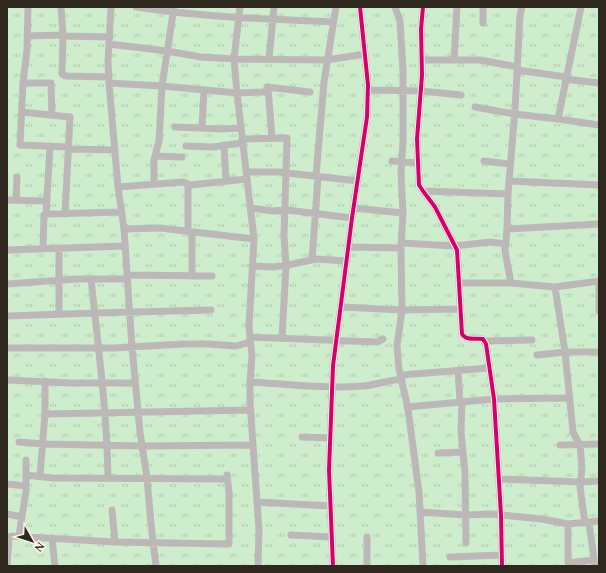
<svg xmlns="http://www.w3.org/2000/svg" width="606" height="573" viewBox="0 0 606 573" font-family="Spectral,serif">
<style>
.grass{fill:url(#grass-tufts)}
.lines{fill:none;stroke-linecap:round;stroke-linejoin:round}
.minor{stroke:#bdb8b8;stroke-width:7}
.cycleway-casing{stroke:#fcf5ea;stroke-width:6}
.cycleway{stroke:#d6006c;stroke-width:4}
</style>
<defs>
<pattern id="grass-tufts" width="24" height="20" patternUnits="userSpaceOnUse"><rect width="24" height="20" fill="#ceedcd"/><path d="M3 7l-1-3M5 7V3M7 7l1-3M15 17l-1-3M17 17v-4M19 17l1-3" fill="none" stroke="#b1cbb0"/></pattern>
</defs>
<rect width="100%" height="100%" fill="#f8f4ee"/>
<path class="grass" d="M7 7H599V566H7Z"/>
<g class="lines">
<path class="minor" d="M28 7 27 49 23 83 20 145 68 147
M61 7 63 36 62 74 66 76 108 77
M111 7 108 61 109 83 118 187 124 229 132 347 140 432 147 478 151 524 156 566
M136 7C202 17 267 19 333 22
M240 7 234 59 237 93 254 239 249 327 252 356 250 382V402L259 530 258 566
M395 7 400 21 403 71V142L401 173 403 213 401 248 402 310 397 346 399 369 408 409 419 492 423 566
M423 7 421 29 422 75 417 139 419 185 423 191 435 207 457 250 462 334C466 341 475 338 483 339L486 344 494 399 501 515 502 566
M522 7 520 15 515 110 508 194 507 229 505 251 511 283 555 287 599 281
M483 23V7
M27 36 63 35
M63 36 110 37
M109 44 167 51 201 57 234 59 327 60 365 54
M269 59 274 7
M422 60H480L517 67
M454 60 457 7
M517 70 566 77
M565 79 599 83
M23 83H51L52 115
M109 83 162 86 237 93 264 92 267 89V87L310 92
M268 87 272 138
M368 90 421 91 461 95
M475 107 514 114 558 119 599 125
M22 112 70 117 65 214
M558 119 581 7
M175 127 222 129 241 128
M202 128 204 90
M242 139 287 138 284 236 286 266 282 338
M224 145 226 180
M186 146 213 147 242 143
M68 149 115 150
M155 156 182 157
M392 161 418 163
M484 161 510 164
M246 172H279L358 181
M316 176 324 82 336 7
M509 181 599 185
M154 184V160L159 141 162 86 174 7
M118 187 183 182 190 185
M423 191 508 194
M7 200 46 201
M16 200 17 177
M251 208 273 211 287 210 352 218
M353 208 403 213
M46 214 121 212
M124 229 160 228 254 239
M507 229 599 224
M188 231V187L190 185 247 179
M192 232V276
M401 243 455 246 490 242 506 244
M348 247 401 248
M59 248V314
M43 249 44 215 46 214 50 146
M7 250 125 246
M312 260 318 177
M252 266 273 267 288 265 316 259 347 261
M127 275 212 276
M91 279C98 346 107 411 108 478
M459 283H511
M7 284 77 279H127
M599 284V311
M555 287 565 352 573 432 580 445 582 468 580 487 585 523
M341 307 402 310 460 309
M7 316 95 313 211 310
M250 337 377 342 383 339
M484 341 532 340
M7 348H114L184 344H208L236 346 250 342
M537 355 565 352H599
M458 371 460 402
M401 375 489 368
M7 380 71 383H135
M250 382C287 384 325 389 363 386 376 385 389 380 402 379
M462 402 461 432 465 472 466 543
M407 407 494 399 569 398
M45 414 251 410
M302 437 330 438
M19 442 43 444 142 446 252 445
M560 445 599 444
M438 453 463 452
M26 475 53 478 227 479
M40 476 45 414V381
M499 479 581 482 599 481
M7 484 26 486
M257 502 331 506
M112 510 115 542
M420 512 465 515 491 514 542 519 568 524 599 521
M7 514 22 517
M589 523 595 566
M568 524V563L594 560
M291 535 332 537
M19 536 26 491V460
M367 537V566
M52 538 55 566
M450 557 502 555
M7 566 9 539 11 536 115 542 229 544V493L227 475
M333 566 329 470 333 366 352 218 367 117 368 85 360 7"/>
<g class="cycleway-casing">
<path id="cycleway" d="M423 7 421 29 422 75 417 139 419 185 423 191 435 207 457 250 462 334C466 341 475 338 483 339L486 344 494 399 501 515 502 566
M333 566 329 470 333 366 352 218 367 117 368 85 360 7"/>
</g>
<use href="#cycleway" class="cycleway"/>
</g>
<rect width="606" height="573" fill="none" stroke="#2f281e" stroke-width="16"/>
<g transform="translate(32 541) rotate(129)" stroke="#fcf5ea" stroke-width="3" paint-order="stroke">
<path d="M0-3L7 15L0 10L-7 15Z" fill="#2f281e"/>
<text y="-6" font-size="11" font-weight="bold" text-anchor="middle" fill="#2f281e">N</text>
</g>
</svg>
